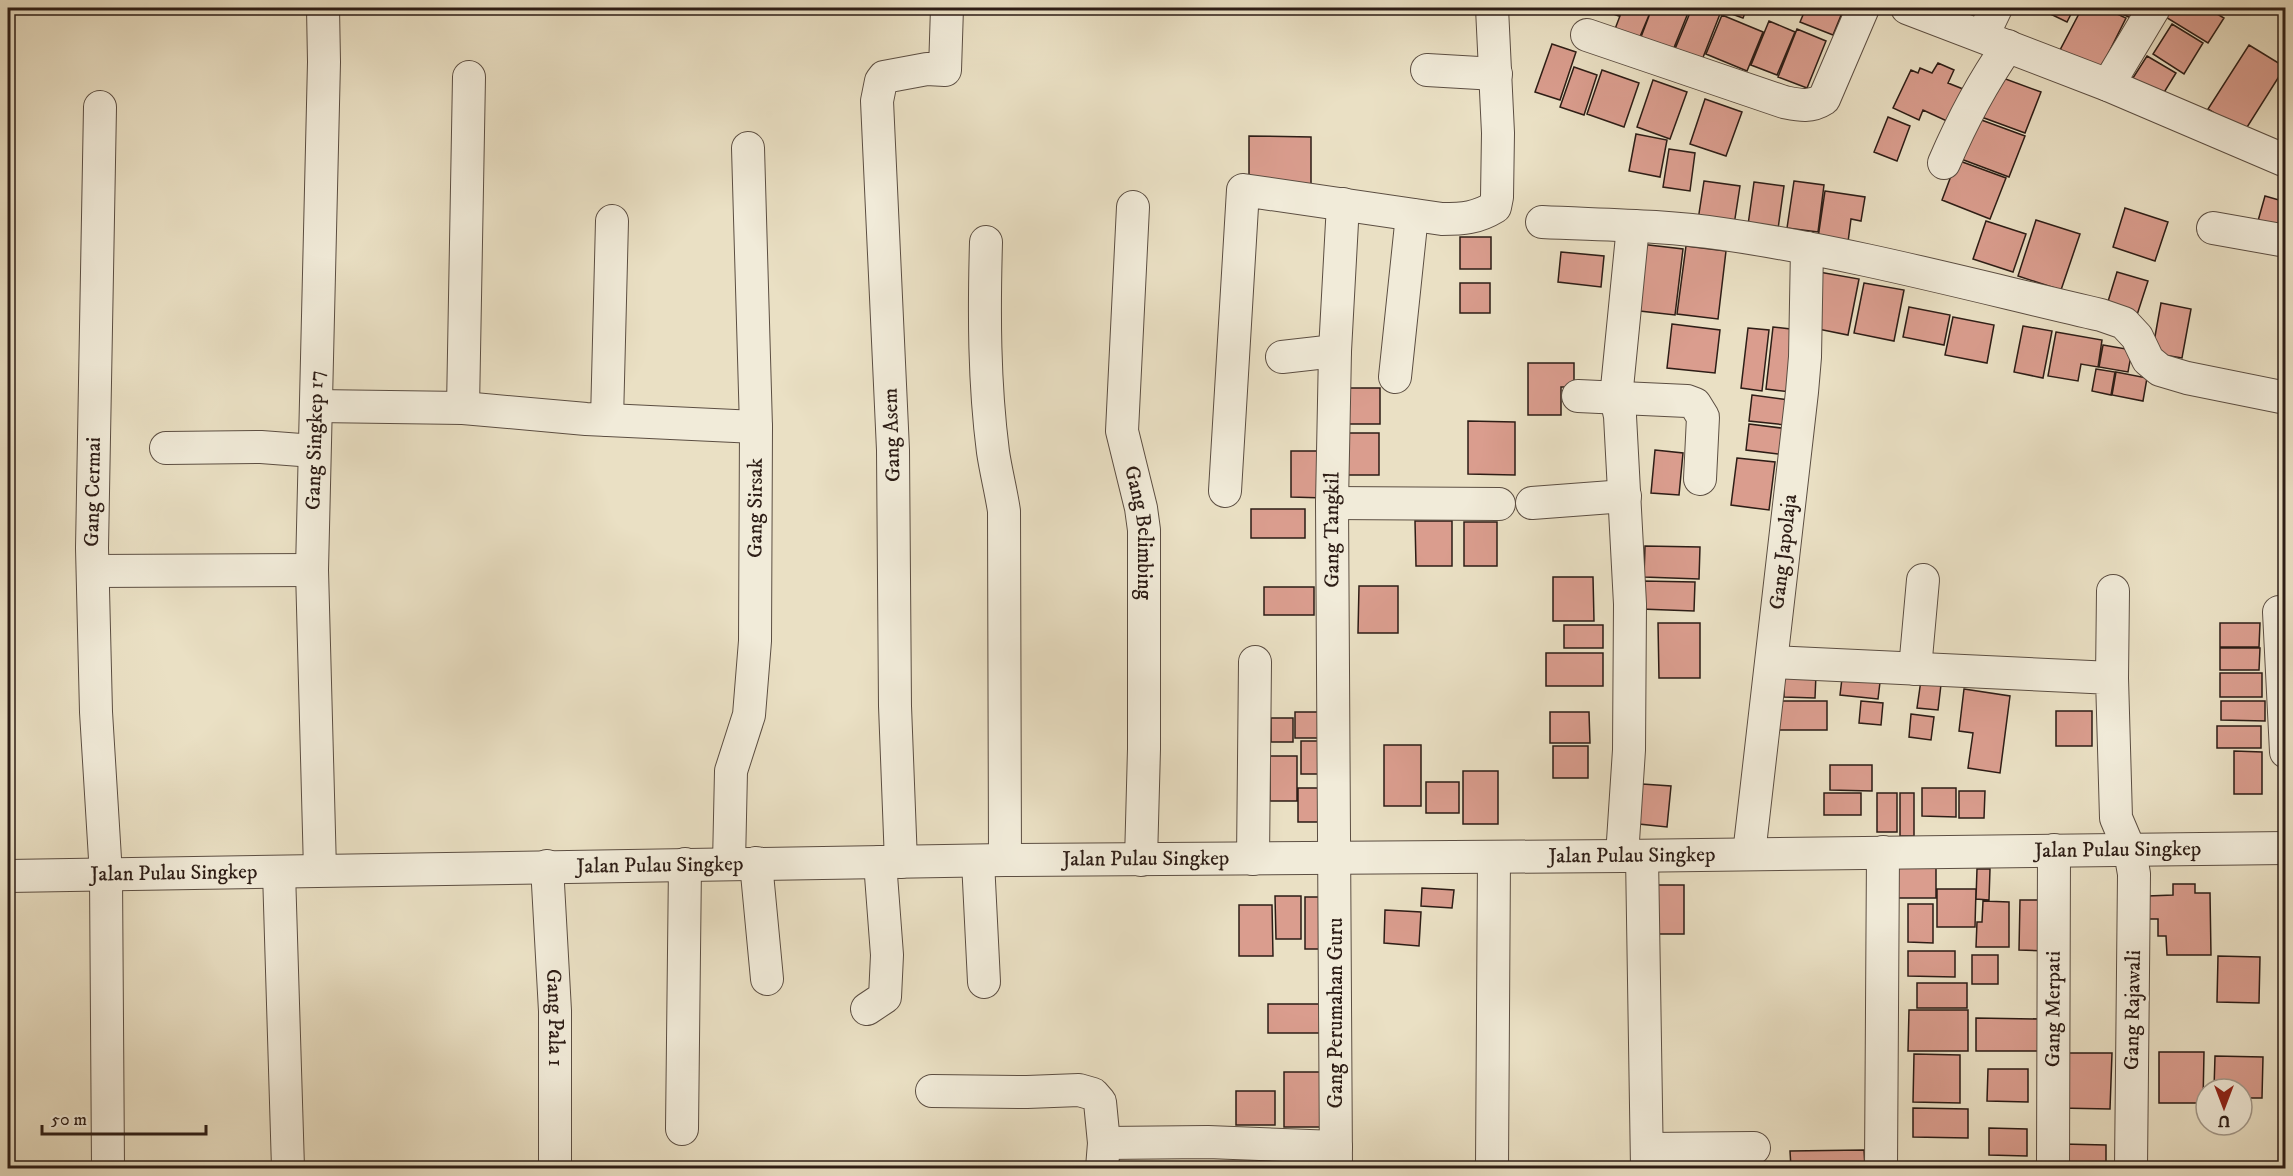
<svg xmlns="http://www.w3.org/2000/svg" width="2293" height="1176" viewBox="0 0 2293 1176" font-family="'IM FELL DW Pica',serif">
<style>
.building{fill:#da9d8e;stroke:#2d1d16;stroke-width:1.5}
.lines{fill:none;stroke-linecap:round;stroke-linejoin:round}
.minor-casing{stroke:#5c4e42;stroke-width:34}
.minor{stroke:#f1ebd9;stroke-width:32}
.labels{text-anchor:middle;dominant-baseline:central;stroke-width:6;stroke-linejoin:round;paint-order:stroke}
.street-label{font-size:21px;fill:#2d1d16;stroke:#f1ebd9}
</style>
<rect width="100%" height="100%" fill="#eae0c4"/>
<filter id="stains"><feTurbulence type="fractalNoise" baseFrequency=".00333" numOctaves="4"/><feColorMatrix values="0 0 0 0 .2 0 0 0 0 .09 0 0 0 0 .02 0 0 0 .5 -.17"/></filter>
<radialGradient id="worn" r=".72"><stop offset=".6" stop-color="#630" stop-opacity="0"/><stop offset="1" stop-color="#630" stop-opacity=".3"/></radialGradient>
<path class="building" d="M1597 8H1622L1619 16Z
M1623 8H1652L1639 39 1615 29Z
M1652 8H1690L1673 50 1641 37Z
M1692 8H1705L1720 14 1702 60 1675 49Z
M1715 8H1747L1743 18Z
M1806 8H1844L1833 35 1800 22Z
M2038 8H2074L2067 22Z
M2082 8H2104L2126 18 2099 72 2059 52Z
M2110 8H2146L2139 22Z
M2169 8H2207L2224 18 2208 43 2164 16Z
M1722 15 1763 32 1747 71 1706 54Z
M1769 21 1795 32 1777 75 1751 65Z
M2172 24 2203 43 2184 74 2153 54Z
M1797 29 1826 41 1807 88 1778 77Z
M1552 44 1576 52 1560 100 1535 92Z
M2249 45 2285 67 2244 132 2208 109Z
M2147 56 2176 73 2160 99 2131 81Z
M1938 63 1954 70 1948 83 1963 89 1949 122 1923 110 1919 120 1893 108 1911 70 1918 73 1920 68 1932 73Z
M1574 67 1597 75 1584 115 1560 107Z
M1602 70 1639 83 1624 127 1587 114Z
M1992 74 2041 92 2025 133 1976 115Z
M1653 80 1687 92 1670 139 1637 127Z
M1705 99 1742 112 1726 156 1690 144Z
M1888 117 1910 126 1897 161 1874 152Z
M1976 118 2025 136 2009 177 1961 159Z
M1636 134 1667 140 1660 177 1629 171Z
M1249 136 1311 137V189H1249Z
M1669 149 1695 153 1690 191 1663 187Z
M1957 160 2006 178 1990 219 1942 200Z
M1704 181 1740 186 1734 225 1698 220Z
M1794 181 1824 185 1818 232 1787 228Z
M1754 182 1784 186 1778 229 1748 225Z
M1825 191 1865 197 1861 221 1851 219 1848 242 1818 238Z
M2265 196 2286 202V236L2256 228Z
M2125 208 2168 222 2155 261 2113 247Z
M2036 220 2080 234 2061 290 2018 276Z
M1986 221 2026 234 2013 272 1973 259Z
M1460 237H1491V269H1460Z
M1640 244 1683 249 1675 315 1631 310Z
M1686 246 1726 251 1718 319 1677 314Z
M1561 252 1604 256 1601 287 1558 282Z
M1819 272 1859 279 1848 335 1808 327Z
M2117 272 2148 281 2136 318 2106 308Z
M1460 283H1490V313H1460Z
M1864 283 1904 290 1894 341 1854 333Z
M2161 303 2191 309 2182 358 2152 353Z
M1909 307 1950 315 1944 345 1903 337Z
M1953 317 1994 325 1987 363 1945 355Z
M1672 324 1720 330 1715 373 1667 368Z
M2023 326 2052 331 2043 378 2014 372Z
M1773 327 1799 330 1791 392 1766 389Z
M1748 328 1769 330 1762 391 1741 388Z
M2056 332 2102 340 2098 367 2081 364 2078 381 2048 376Z
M2103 345 2132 350 2128 372 2099 367Z
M1528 363H1574V387H1561V415H1528Z
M2096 369 2115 372 2111 395 2092 391Z
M2116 372 2147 378 2143 401 2112 395Z
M1344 388H1380V424H1344Z
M1752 395 1789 400 1786 425 1749 421Z
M1468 421 1515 422V475L1468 474Z
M1749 424 1789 429 1786 455 1746 450Z
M1348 433H1379V475H1348Z
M1655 450 1683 453 1679 495 1651 493Z
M1291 451H1325V498L1291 497Z
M1737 458 1775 462 1769 510 1731 505Z
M1251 509H1305V538H1251Z
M1415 521H1452V566H1416Z
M1464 522H1497V566H1464Z
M1645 546 1700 547 1699 579 1644 577Z
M1553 577H1593L1594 621H1553Z
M1642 581 1695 582 1694 611 1641 609Z
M1359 586H1398V633H1358Z
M1264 587H1314V615H1264Z
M1658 623H1700V678H1659Z
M2220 623H2260L2259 647H2220Z
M1564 625H1603V648H1564Z
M2220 648H2260L2259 670H2220Z
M1546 653H1603V686H1546Z
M1843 670 1881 674 1878 699 1840 695Z
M1784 673 1816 674 1815 698 1784 697Z
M1922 673 1942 676 1938 710 1917 708Z
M2220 673H2262V697H2220Z
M1964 689 2010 696 2000 773 1968 768 1973 733 1959 731Z
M1779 701H1827V730H1779Z
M1861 701 1883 703 1881 725 1859 723Z
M2221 701H2265V721L2221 720Z
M2056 711H2092V746H2056Z
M1295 712H1331V738H1295Z
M1550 712H1589L1590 743H1550Z
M1911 714 1934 717 1931 740 1909 737Z
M1271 718H1293V742H1271Z
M2217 726H2261V748H2217Z
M1301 741H1329V774H1301Z
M1384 745H1421V806H1384Z
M1553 746H1588V778H1553Z
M2234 751 2262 752V794H2234Z
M1270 756H1297V801H1270Z
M1830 765H1872V791L1830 790Z
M1463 771H1498V824H1463Z
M1426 782H1459V813H1426Z
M1642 784 1671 786 1667 827 1639 824Z
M1298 788H1330V822H1298Z
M1922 788H1956V817L1922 816Z
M1959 791H1985L1984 818H1959Z
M1824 793H1861V815H1824Z
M1877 793H1897V832H1877Z
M1900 793H1914V836H1900Z
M1897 865H1936V898H1897Z
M1977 869H1990L1989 900 1976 899Z
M2173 884H2195V893H2210L2211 955H2167L2166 936H2158V919H2149L2148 896 2173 895Z
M1649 885H1684V934H1649Z
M1422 888 1454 890 1452 908 1421 906Z
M1937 889H1976L1975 927H1937Z
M1275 896H1301V939H1276Z
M1305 897H1331V949H1305Z
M2020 900H2049L2048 951 2019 950Z
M1983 901 2009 902V947H1976L1977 922H1982Z
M1908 904H1933V943L1908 942Z
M1239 905H1272L1273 956H1239Z
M1385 910 1421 912 1419 946 1384 943Z
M1908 951H1955V977L1908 976Z
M1972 955H1998V984H1972Z
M2218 956 2260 957 2259 1003 2217 1002Z
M1917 983H1967V1008H1917Z
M1268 1004H1322V1033H1268Z
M1909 1010H1968V1051H1908Z
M1976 1018 2040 1019V1051H1976Z
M2159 1052H2204L2203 1103H2159Z
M2060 1053H2112L2110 1109 2059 1108Z
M1914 1054 1960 1055V1103L1913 1102Z
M2215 1056 2263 1057 2262 1098H2242V1089H2214Z
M1988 1069H2028V1102L1987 1101Z
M1284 1072H1321L1322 1127H1284Z
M1236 1091H1275V1125H1236Z
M1913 1108 1968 1109V1138L1913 1137Z
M1989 1128 2027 1129V1156L1989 1155Z
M2062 1144 2106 1145V1168H2061Z
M1864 1150 1865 1168H1791L1790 1151Z"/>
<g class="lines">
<g class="minor-casing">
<g id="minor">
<path d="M1907 8 2108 85 2286 161"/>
<path d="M1587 35 1784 102C1799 105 1810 108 1824 99L1863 8"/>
<path d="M1983 35 1996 8"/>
<path d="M1427 70 1496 74"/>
<path d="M2108 85 2154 8"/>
<path d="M100 107 92 548 96 712 106 875 108 1168"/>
<path d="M1944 163C1962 121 1982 83 2008 46"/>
<path id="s1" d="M1133 207 1122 431 1141 508 1144 530V749L1141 860"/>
<path d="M1542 222C1602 225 1663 225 1723 234 1850 252 1975 286 2101 315L2124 323 2137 337 2148 360 2160 370 2187 378 2286 398"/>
<path d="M2213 228 2286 241"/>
<path d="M986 242C984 312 984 382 993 452 996 472 1001 491 1004 511L1005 860"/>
<path d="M1282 357 1335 351"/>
<path d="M1395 377 1412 215"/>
<path d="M1578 396 1687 401 1695 404 1703 417 1700 479"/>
<path d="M316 406 463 408 586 419 756 427"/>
<path d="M463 408 469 77"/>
<path d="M607 420 612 221"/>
<path d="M166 448 261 447 314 451"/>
<path d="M1225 491 1243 190 1442 219C1463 219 1477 218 1495 207L1497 197 1498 133 1492 8"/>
<path d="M1332 503 1499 504"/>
<path d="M1532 503 1625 496"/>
<path d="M93 571 312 570"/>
<path d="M2279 612 2286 752"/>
<path d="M1772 662 2112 678 2116 818 2130 851 2134 874 2131 1168"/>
<path d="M1915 669 1923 580"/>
<path d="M2112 678 2113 591"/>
<path id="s2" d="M1749 854 1802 392 1805 357 1807 248"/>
<path d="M1622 856 1629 750 1630 604 1620 416 1616 398 1633 226"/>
<path d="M1642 856 1647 1168"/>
<path d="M1253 859 1255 662"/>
<path d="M978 861 984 982"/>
<path d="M901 862 895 706 893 450 877 101 881 81 884 77 927 69 945 70 947 8"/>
<path id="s3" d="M729 863 731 771 749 715 755 641 756 427 748 148"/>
<path d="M756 863 767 979"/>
<path id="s4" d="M547 866 555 1011V1168"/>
<path id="s5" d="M320 870 312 570 324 62 323 8"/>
<path d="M279 872 288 1168"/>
<path id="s6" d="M8 876 1005 860 1622 856 2286 848"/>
<path d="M867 1009 885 997 887 955 880 862"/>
<path d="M932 1091 1027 1092 1079 1090 1093 1094 1100 1102 1104 1143 1102 1168"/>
<path d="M682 1129 685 864"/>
<path d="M1104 1143 1208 1142 1336 1147"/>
<path d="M1647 1149 1754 1148"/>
<path id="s7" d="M1336 1168 1332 503 1335 351 1343 204"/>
<path d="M1492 1168 1494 857"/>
<path d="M1881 1168 1883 852"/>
<path id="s8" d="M2053 1168 2054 850"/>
</g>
</g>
<use href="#minor" class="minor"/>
</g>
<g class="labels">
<g class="street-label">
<text transform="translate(892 435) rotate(-92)">Gang Asem</text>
<text stroke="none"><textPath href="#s5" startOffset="430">Gang Singkep 17</textPath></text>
<text transform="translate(93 492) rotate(-89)">Gang Cermai</text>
<text stroke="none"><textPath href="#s3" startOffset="358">Gang Sirsak</textPath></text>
<text stroke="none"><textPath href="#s7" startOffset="638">Gang Tangkil</textPath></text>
<text stroke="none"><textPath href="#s1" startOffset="328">Gang Belimbing</textPath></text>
<text stroke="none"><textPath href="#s2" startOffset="304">Gang Japolaja</textPath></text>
<text stroke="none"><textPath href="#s6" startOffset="2110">Jalan Pulau Singkep</textPath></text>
<text stroke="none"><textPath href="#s6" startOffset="1624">Jalan Pulau Singkep</textPath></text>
<text stroke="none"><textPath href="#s6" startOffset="1138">Jalan Pulau Singkep</textPath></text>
<text stroke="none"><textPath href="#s6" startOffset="652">Jalan Pulau Singkep</textPath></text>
<text stroke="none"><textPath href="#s6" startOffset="166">Jalan Pulau Singkep</textPath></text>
<text stroke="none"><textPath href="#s8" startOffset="159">Gang Merpati</textPath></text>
<text transform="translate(2133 1010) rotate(-89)">Gang Rajawali</text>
<text transform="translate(1336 1013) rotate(-90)">Gang Perumahan Guru</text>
<text stroke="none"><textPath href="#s4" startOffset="152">Gang Pala 1</textPath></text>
</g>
</g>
<rect width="2293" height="1176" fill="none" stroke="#eae0c4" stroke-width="30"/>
<rect x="9" y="9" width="2275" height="1158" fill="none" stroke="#2d1d16" stroke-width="3"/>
<rect x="15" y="15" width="2263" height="1146" fill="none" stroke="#2d1d16" stroke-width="1.5"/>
<g transform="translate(2224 1107) rotate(180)"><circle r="28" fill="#f1ebd9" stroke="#a3998b" stroke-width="1.5"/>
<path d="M0-4.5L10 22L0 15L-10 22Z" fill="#8f2418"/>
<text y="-9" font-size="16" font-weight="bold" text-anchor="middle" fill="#2d1d16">U</text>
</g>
<path d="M42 1125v9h164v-9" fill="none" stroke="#2d1d16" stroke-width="3"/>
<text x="51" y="1125" font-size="18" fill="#2d1d16" stroke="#f1ebd9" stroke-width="4.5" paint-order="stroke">50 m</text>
<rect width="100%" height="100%" filter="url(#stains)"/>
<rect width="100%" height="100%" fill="url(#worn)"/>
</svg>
